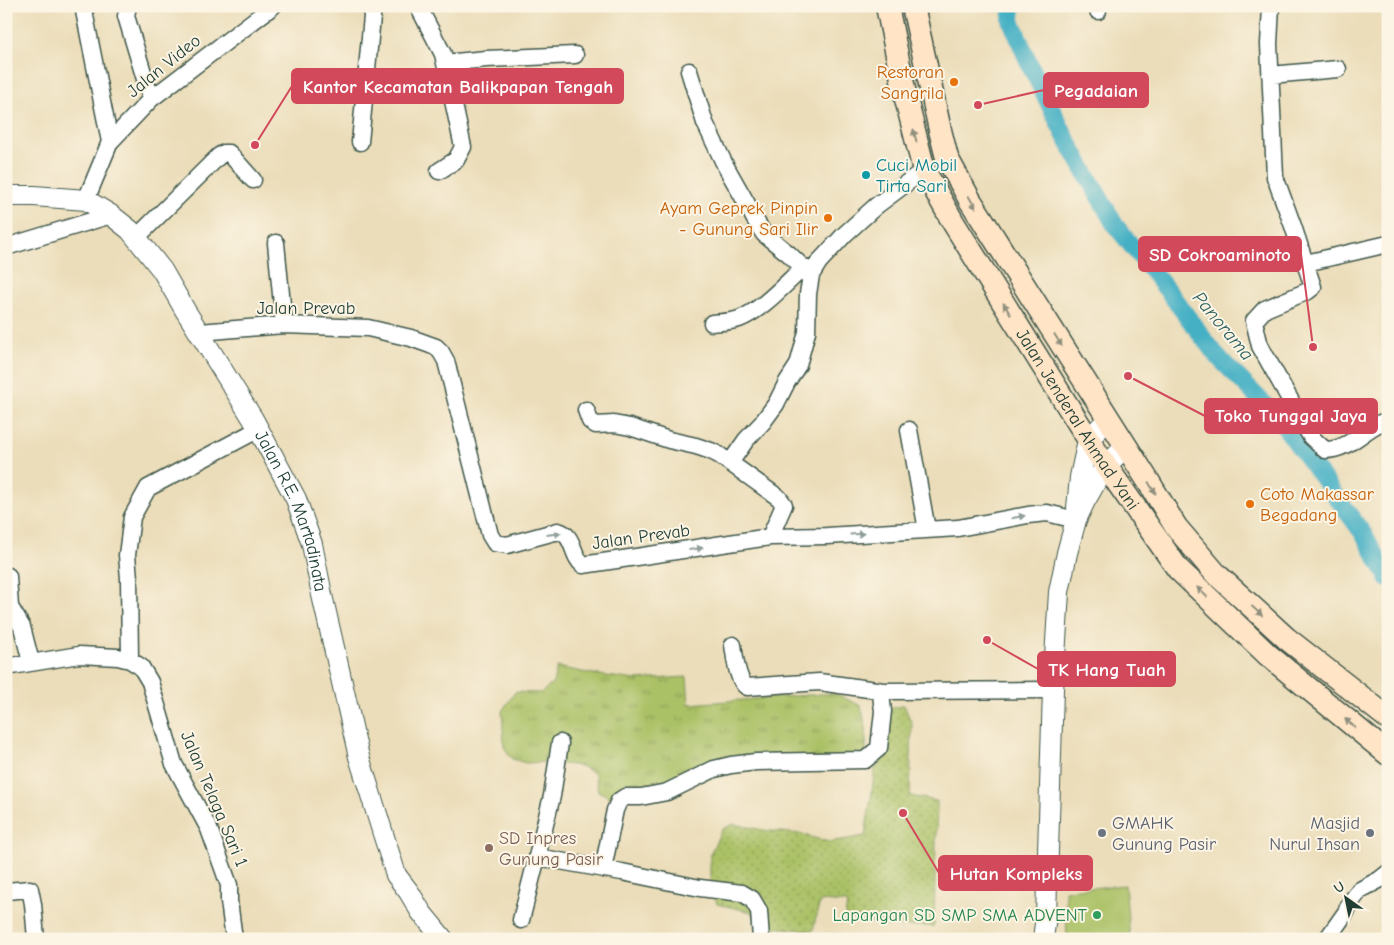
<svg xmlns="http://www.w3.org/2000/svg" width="1394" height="945" viewBox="0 0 1394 945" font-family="'Comic Neue',sans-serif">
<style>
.grass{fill:url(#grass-tufts);stroke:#657f4d}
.garden{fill:url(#garden-dots);stroke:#657f4d}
.pitch{fill:#abc166;stroke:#657f4d}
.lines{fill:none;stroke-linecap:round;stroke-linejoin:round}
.canal{stroke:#45b0c4;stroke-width:18}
.minor-casing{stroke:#3e5548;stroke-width:19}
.tertiary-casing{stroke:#3e5548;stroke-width:22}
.secondary-casing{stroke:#3e5548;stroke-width:25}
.minor{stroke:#fff;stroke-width:16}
.tertiary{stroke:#fff;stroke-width:20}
.secondary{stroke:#ffe4c6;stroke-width:22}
.oneway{fill:#8f907d}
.oneway2{fill:#8f9e9a}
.food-dot{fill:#e8710a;stroke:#fcf5e5;stroke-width:2}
.culture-dot{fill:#0f9aa8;stroke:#fcf5e5;stroke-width:2}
.worship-dot{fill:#6b7280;stroke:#fcf5e5;stroke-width:2}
.education-dot{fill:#8d6e63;stroke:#fcf5e5;stroke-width:2}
.leisure-dot{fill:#2e9e5b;stroke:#fcf5e5;stroke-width:2}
.labels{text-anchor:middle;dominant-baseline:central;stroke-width:4;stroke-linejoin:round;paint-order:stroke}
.street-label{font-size:18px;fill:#1f3d34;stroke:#fcf5e5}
.food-label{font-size:18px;fill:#c56008;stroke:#fcf5e5;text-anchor:end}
.culture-label{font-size:18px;fill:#0d838f;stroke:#fcf5e5;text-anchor:start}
.worship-label{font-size:18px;fill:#5b616d;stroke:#fcf5e5;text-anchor:start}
.education-label{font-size:18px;fill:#785e54;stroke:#fcf5e5;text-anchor:start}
.leisure-label{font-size:18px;fill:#27864d;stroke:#fcf5e5;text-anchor:end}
.water-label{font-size:19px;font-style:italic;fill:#2a605f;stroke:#fcf5e5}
.leader{fill:none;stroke:#d1495b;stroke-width:2}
.callout-dot{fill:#d1495b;stroke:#fcf5e5;stroke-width:2}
.callout{fill:#d1495b;stroke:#d1495b;stroke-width:2}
.callout-label{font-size:19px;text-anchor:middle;font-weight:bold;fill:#fff}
</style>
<defs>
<pattern id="grass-tufts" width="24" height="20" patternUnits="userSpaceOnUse" patternTransform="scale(1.25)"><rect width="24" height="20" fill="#abc166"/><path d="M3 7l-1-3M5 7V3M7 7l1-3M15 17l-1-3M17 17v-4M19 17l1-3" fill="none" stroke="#8b9e55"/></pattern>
<pattern id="garden-dots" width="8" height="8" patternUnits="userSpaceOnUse" patternTransform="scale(1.25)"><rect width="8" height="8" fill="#abc166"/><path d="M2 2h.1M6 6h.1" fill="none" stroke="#8b9e55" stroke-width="1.8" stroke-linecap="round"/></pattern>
</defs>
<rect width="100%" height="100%" fill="#fcf5e5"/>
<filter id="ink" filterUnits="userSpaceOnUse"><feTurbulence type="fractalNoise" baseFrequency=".02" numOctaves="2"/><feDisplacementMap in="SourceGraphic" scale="10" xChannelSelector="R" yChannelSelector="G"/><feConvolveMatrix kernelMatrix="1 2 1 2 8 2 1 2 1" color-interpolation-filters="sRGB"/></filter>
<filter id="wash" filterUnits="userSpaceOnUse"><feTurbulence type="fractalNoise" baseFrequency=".0096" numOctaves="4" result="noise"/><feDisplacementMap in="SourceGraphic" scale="20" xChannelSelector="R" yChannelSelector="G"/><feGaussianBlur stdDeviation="1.12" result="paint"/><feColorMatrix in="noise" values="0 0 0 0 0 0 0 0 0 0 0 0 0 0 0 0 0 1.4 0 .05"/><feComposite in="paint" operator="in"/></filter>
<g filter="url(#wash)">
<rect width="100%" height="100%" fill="#ebddb9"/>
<path class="grass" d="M557 667 593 674 635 680 687 677 689 704 834 693 861 706 866 727V762L741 771 616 800 598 791 595 774 581 766 546 762 526 763 512 759 504 747 502 711 515 692 541 693 553 683Z"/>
<path class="garden" d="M904 705 912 724 910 796 937 801 934 926H884L857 919 845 917 847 903 820 901 813 931 760 926 752 912 717 904 710 879V854L722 829 734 824 763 830 800 834 829 842 865 836C871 795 879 754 879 712Z"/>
<path class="pitch" d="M1125 885 1130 939H1067L1065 890Z"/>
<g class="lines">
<path class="canal" d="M1012 6 1011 20 1028 61 1066 138 1115 225 1171 295 1217 356 1278 418 1365 536 1388 578"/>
</g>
</g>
<g filter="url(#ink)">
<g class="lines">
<g class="minor-casing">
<path id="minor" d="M83 6 110 142
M128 6 126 16 151 99
M418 6 443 54 463 147 456 160 439 171
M1271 6 1269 44 1275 177 1293 226 1313 287 1308 291 1265 309 1254 321 1260 346 1311 437 1325 450C1346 450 1360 434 1376 425 1380 423 1384 422 1388 420
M1098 11V6
M445 63 486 59 575 55
M689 71 705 123 725 165 747 204 754 218 764 234 789 254 811 275
M1270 75 1338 69
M360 142 373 6
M86 200 110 142 151 99 273 6
M136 238 219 156 224 153H229L253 180
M276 243 284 325
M6 247 111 215
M1306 263 1388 244
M712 323C721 322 730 322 739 319 761 311 786 283 804 267
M200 332 284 325 368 328 411 338 436 347 441 352 446 361 490 535 495 543 507 545 558 531C575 535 571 556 583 565L770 537 827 536 958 528 1028 515 1047 513 1076 520
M586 410 590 421 596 425 614 424 630 427 669 440 696 446 711 451 719 455 779 498 784 505 770 537
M909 430 927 530
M730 463 746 440 762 423 776 404 787 382 798 365 807 332 808 294 811 275 819 262 845 234 876 206 924 170
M8 576 10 607 22 627 31 662
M733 645C735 657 737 681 747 687L819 682 883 691 1053 690
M130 660 129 578 127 555 132 517 148 488 259 429
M6 667 79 655 118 657 130 660 141 667 150 682 174 764 209 829 229 885V901L234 939
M560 743 552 796 537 857 622 872 700 888 742 893 752 899 759 911 761 939
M603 869 615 810 619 801 625 797H641L667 792 714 769 731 765 756 762 865 760 879 748 883 711 881 694 883 691
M6 891 30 889 33 904 36 939
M521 920 537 857
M1327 939 1346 912 1350 903 1360 890 1379 880 1388 873"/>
</g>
<g class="tertiary-casing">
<g id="tertiary">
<path id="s1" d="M6 196H34L86 200 111 215 130 230 162 270 185 310 253 419 296 499 312 544 322 595 359 757 396 875 409 892 421 912 443 939"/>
<path d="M1077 508 1080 477 1088 440 1108 419"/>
<path d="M1043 939 1046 916 1053 690 1059 592 1067 553 1076 520 1085 501 1105 466 1126 447"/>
</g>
</g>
<g class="secondary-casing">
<g id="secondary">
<path id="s2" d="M887 6 906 99 924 170 953 222 1097 453 1178 569 1268 655 1388 754"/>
<path d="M913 6 940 130 947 158 970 200 1150 484 1176 527 1216 574 1286 638 1388 718"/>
</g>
</g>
<use href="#minor" class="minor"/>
<use href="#tertiary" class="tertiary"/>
<use href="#secondary" class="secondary"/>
</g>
<defs><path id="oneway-solid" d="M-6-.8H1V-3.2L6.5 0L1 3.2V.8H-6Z" transform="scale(1.25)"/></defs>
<g class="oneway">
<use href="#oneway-solid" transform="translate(915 136) rotate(-104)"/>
<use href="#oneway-solid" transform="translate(972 202) rotate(59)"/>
<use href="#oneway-solid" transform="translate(1007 309) rotate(-122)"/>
<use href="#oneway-solid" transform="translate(1058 340) rotate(58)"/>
<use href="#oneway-solid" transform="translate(1152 488) rotate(59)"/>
<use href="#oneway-solid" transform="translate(1202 592) rotate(-136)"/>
<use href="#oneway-solid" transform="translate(1257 611) rotate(42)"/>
<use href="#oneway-solid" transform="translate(1350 723) rotate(-140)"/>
</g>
<g class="oneway2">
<use href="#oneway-solid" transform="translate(1018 517) rotate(-11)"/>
<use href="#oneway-solid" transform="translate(554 534) rotate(-7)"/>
<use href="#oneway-solid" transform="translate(857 534) rotate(-4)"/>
<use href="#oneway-solid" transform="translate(696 549) rotate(-8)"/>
</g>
</g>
<g class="food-dot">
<circle cx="954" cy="82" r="5"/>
<circle cx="828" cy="218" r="5"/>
<circle cx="1250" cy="504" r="5"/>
</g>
<circle class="culture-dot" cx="866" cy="175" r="5"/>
<g class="worship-dot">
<circle cx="1102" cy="833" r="5"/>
<circle cx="1370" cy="833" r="5"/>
</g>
<circle class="education-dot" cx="489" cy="848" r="5"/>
<circle class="leisure-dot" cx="1097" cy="915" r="5"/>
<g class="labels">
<g class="street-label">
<text transform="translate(164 66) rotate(-39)">Jalan Video</text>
<text x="306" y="308">Jalan Prevab</text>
<text stroke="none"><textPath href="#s2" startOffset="461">Jalan Jenderal Ahmad Yani</textPath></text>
<text stroke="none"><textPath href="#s1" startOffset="460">Jalan R.E. Martadinata</textPath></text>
<text transform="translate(641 537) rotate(-8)">Jalan Prevab</text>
<text transform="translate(214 799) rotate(67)">Jalan Telaga Sari 1</text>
</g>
<g class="food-label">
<text x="944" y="72">Restoran<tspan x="944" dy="21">Sangrila</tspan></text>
<text x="818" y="208">Ayam Geprek Pinpin<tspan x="818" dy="21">- Gunung Sari Ilir</tspan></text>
<text x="1260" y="494" text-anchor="start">Coto Makassar<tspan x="1260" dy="21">Begadang</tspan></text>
</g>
<g class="culture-label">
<text x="876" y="165">Cuci Mobil<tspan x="876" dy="21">Tirta Sari</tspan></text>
</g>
<g class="worship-label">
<text x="1112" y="823">GMAHK<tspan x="1112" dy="21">Gunung Pasir</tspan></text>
<text x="1360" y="823" text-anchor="end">Masjid<tspan x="1360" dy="21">Nurul Ihsan</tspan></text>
</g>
<g class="education-label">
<text x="499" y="838">SD Inpres<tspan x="499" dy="21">Gunung Pasir</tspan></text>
</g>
<g class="leisure-label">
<text x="1087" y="915">Lapangan SD SMP SMA ADVENT</text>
</g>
<g class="water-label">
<text transform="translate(1223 326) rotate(50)">Panorama</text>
</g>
</g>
<path class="leader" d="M255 145L292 86M978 105L1044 90M1313 347L1301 254M1128 376L1205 416M987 640L1038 669M903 813L939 873"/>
<g class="callout-dot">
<circle cx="255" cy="145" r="5"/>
<circle cx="978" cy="105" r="5"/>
<circle cx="1313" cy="347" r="5"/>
<circle cx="1128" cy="376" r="5"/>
<circle cx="987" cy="640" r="5"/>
<circle cx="903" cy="813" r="5"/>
</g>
<g class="callout">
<rect x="292" y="69" width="331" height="34" rx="5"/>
<rect x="1044" y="73" width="104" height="34" rx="5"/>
<rect x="1139" y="237" width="162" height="34" rx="5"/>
<rect x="1205" y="399" width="172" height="34" rx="5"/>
<rect x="1038" y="652" width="137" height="34" rx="5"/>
<rect x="939" y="856" width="153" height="34" rx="5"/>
</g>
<g class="callout-label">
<text x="458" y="93">Kantor Kecamatan Balikpapan Tengah</text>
<text x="1096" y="97">Pegadaian</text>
<text x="1220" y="261">SD Cokroaminoto</text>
<text x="1291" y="422">Toko Tunggal Jaya</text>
<text x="1107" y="676">TK Hang Tuah</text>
<text x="1016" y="880">Hutan Kompleks</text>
</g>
<rect width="1394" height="945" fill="none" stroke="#fcf5e5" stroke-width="25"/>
<g transform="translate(1346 898) rotate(327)" stroke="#fcf5e5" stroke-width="4" paint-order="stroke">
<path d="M0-4L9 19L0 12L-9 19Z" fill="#1f3d34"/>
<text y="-8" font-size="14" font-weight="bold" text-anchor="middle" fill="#1f3d34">U</text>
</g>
</svg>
